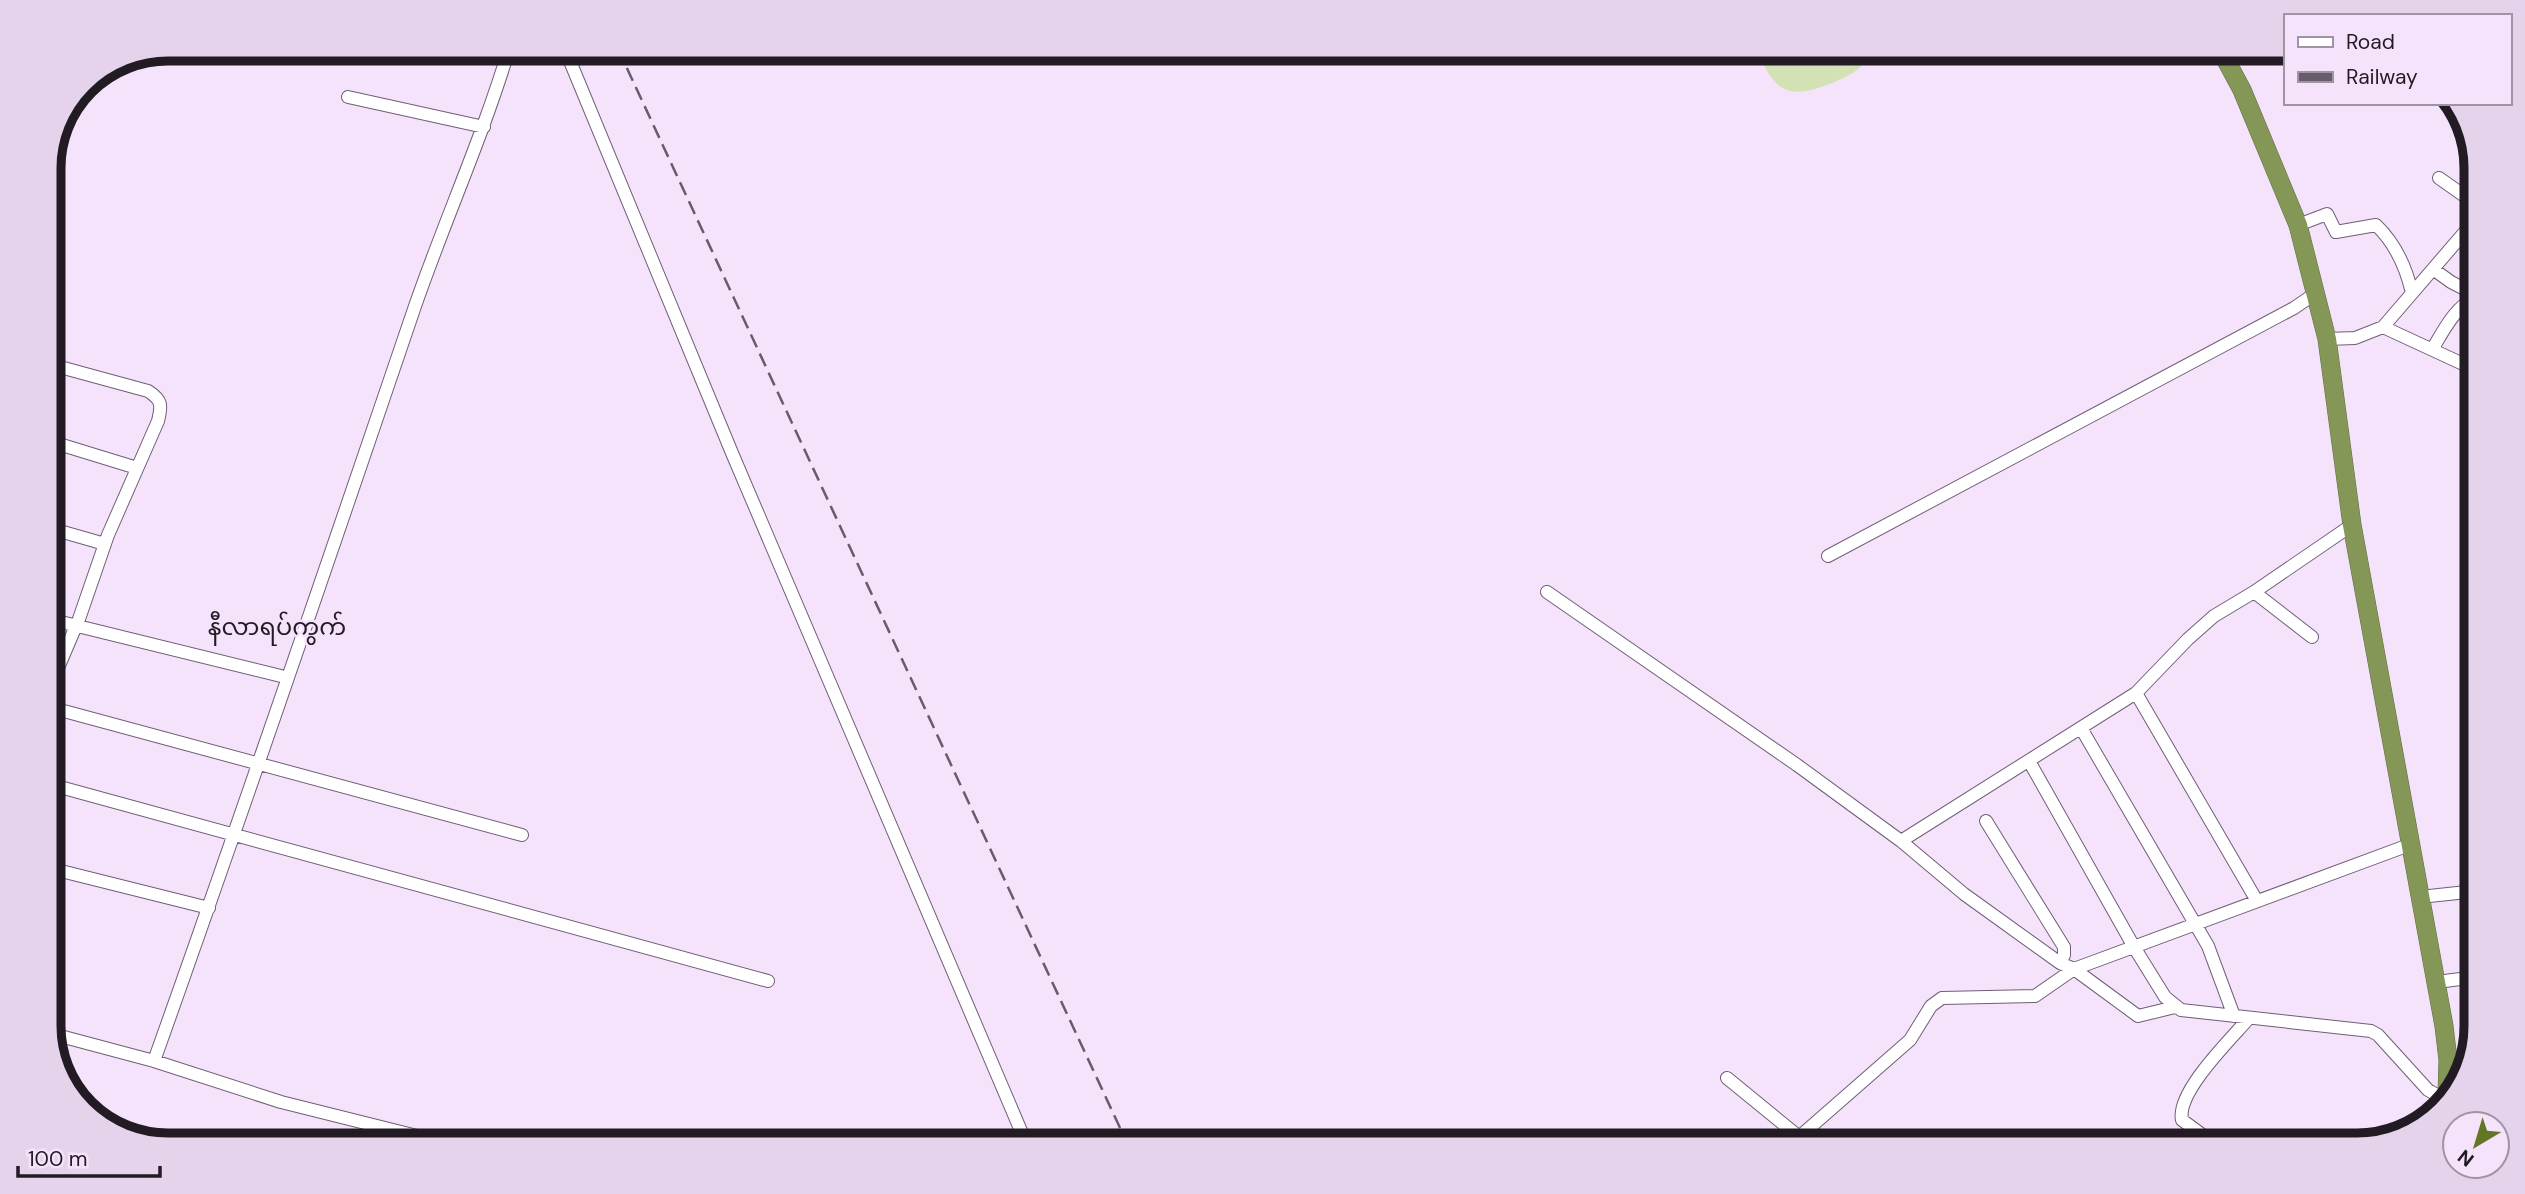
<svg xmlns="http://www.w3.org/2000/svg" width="2525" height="1194" viewBox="0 0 2525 1194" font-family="'DM Sans','Noto Sans Myanmar',sans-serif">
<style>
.green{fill:#d3e2b5}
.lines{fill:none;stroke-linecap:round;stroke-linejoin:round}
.minor-casing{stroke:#6f5f75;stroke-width:14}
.highway-casing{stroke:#626c45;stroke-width:19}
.minor{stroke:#fff;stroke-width:12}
.highway{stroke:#849757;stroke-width:18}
.rail{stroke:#675c6a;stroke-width:2.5;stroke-dasharray:14 7;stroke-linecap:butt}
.labels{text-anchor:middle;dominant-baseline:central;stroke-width:5;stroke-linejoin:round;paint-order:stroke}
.quarter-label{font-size:24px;fill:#221b24;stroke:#f5e3fc}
.rim{fill:none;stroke:#221b24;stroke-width:9}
</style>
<rect width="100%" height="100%" fill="#f5e3fc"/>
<path class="green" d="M1757 49H1871C1863 70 1851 75 1832 83 1788 101 1774 92 1757 49Z"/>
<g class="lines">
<g class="minor-casing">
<path id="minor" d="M565 49 732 453 1027 1145
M348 97 484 127
M2439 178 2476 204
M2298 225 2327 214 2336 232 2376 225C2395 243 2406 267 2412 293
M2433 269 2451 282 2476 295
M2383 327 2476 370
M2327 339 2355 338 2383 327 2476 219
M2433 348C2444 330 2455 307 2476 297
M49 364 148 391C162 400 162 405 158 421L108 535 79 619 49 689
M49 441 137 468
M49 528 105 544
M1828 556 2294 308 2316 293
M1547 592 1797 765 1901 841 1964 894 2060 963 2074 969 2138 1016 2175 1007
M2254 592 2312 637
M49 619 281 676
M2136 693 2257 901
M49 707 522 835
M2081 728 2208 946 2234 1016
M2029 761 2134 947 2165 997 2181 1010 2371 1031 2378 1035 2428 1090 2444 1099
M49 784 768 981
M1986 821 2064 947V955L2060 963
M1901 841 2136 693 2188 639 2214 616 2254 592 2352 525
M49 868 209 908
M2420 897 2476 891
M2469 979 2476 1007
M2437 982 2476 977
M49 1033 154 1061 281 1102 453 1145
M154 1061C243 812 328 562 413 312 443 224 482 139 509 49
M1727 1078 1809 1145
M1790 1145 1910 1040 1931 1006 1942 998 2035 996 2074 969 2409 845
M2216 1145 2182 1120C2176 1092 2231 1039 2249 1018"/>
</g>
<g class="highway-casing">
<path id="highway" d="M2220 49 2242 90 2298 225 2327 339 2352 525 2444 1026 2448 1060 2447 1095"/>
</g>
<use href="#minor" class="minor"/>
<use href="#highway" class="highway"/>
<path class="rail" d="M618 49 1128 1145"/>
</g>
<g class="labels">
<g class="quarter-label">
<text x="277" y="626">နီလာရပ်ကွက်</text>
</g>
</g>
<path d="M0 0H2525V1194H0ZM168 61H2357A107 107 0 0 1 2464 168V1026A107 107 0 0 1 2357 1133H168A107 107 0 0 1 61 1026V168A107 107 0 0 1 168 61Z" fill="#e4d3eb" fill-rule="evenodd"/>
<path class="rim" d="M168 61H2357A107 107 0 0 1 2464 168V1026A107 107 0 0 1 2357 1133H168A107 107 0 0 1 61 1026V168A107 107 0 0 1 168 61Z"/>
<rect x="2284" y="14" width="228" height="91" fill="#f5e3fc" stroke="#a193a6" stroke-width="2"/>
<rect x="2298" y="37" width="35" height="10" fill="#ffffff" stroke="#a193a6" stroke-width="2"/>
<text x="2346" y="49" font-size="21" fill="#221b24">Road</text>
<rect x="2298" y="72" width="35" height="10" fill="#675c6a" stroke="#a193a6" stroke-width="2"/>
<text x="2346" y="84" font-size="21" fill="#221b24">Railway</text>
<g transform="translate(2476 1145) rotate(218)"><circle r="33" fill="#f5e3fc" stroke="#a193a6" stroke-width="2"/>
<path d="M0-5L12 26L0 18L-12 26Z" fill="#627626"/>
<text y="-10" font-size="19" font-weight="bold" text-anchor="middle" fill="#221b24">N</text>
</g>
<path d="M18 1166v10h142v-10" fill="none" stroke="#221b24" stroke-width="3.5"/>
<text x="28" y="1166" font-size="21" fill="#221b24" stroke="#f5e3fc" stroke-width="5" paint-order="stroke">100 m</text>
</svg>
